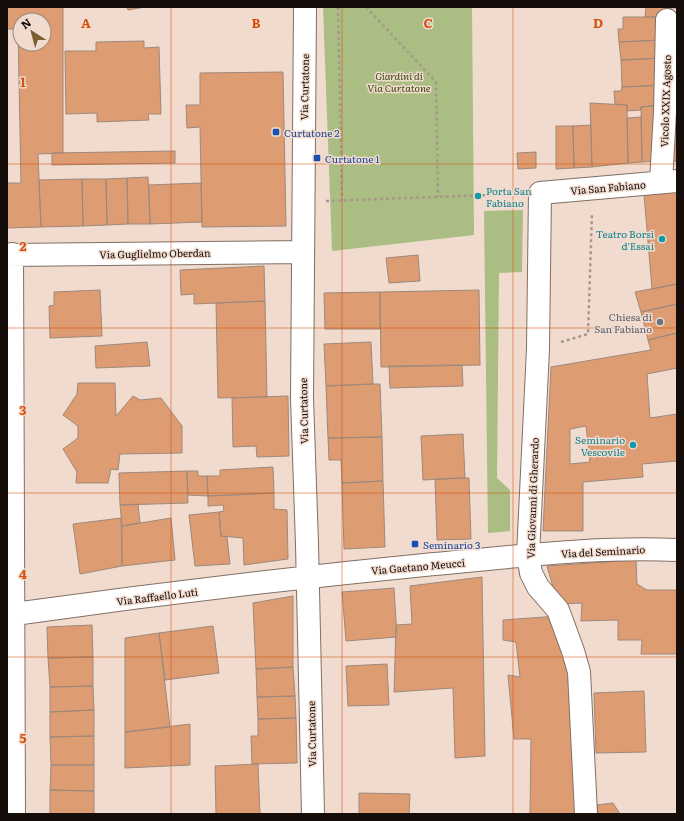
<svg xmlns="http://www.w3.org/2000/svg" width="684" height="821" viewBox="0 0 684 821" font-family="Literata,serif">
<style>
.green{fill:#aabd82}
.building{fill:#de9c72;stroke:#9d897c;fill-rule:evenodd}
.lines{fill:none;stroke-linecap:round;stroke-linejoin:round}
.minor-casing{stroke:#826f63;stroke-width:24}
.path{stroke:#a8978c;stroke-width:2.5;stroke-dasharray:3 3;stroke-linecap:butt}
.minor{stroke:#fff;stroke-width:22}
.grid{fill:none;stroke:#d3510c;stroke-width:1;stroke-opacity:0.55}
.transit-dot{fill:#1a4fb4;stroke:#f1dbce;stroke-width:1.5}
.culture-dot{fill:#0f9aa8;stroke:#f1dbce;stroke-width:1.5}
.worship-dot{fill:#6b7280;stroke:#f1dbce;stroke-width:1.5}
.labels{text-anchor:middle;dominant-baseline:central;stroke-width:3;stroke-linejoin:round;paint-order:stroke}
.park-label{font-size:10px;font-style:italic;fill:#364410;stroke:#f1dbce}
.street-label{font-size:10px;fill:#140d09;stroke:#f1dbce}
.transit-label{font-size:10px;fill:#164399;stroke:#f1dbce;text-anchor:start}
.culture-label{font-size:10px;fill:#0d838f;stroke:#f1dbce;text-anchor:end}
.worship-label{font-size:10px;fill:#5b616d;stroke:#f1dbce;text-anchor:end}
.grid-label{font-size:13px;text-anchor:middle;font-weight:bold;fill:#d3510c;stroke:#f1dbce;stroke-width:3;stroke-linejoin:round;paint-order:stroke}
</style>
<rect width="100%" height="100%" fill="#f1dbce"/>
<path class="green" d="M323 7H472L474 235 332 251Z
M523 210 522 272 499 273 497 478 510 490V531L488 533 484 211Z"/>
<path class="building" d="M7 7H63V153L38 154 41 227 7 228V183H21L18 29H7ZM20 20H44V44H20Z
M127 7H145L128 10Z
M646 7H677V8H671V17H645Z
M623 17H662V40L619 42 618 29H623Z
M662 40V58L621 60 619 42Z
M144 41V48L159 47 161 114H148L149 120 97 122V113L66 114 65 51H96V42Z
M662 58 664 85 622 87 621 60Z
M283 72 286 226 202 227 200 127 187 128 186 105H200V73Z
M664 85 662 105 641 107V110L627 111V105L615 104 614 91H621L622 87Z
M590 103 627 105 628 163 592 167Z
M662 105 659 161 642 162 641 107Z
M641 117 642 162 628 163 627 118Z
M669 121H677V161L667 162Z
M591 125 592 167 574 168 573 126Z
M556 126H573L574 168 556 169Z
M175 151V163L52 165V153Z
M536 152V168L518 169 517 153Z
M148 177 150 224H128L127 178Z
M127 178 128 224 107 225 106 179Z
M82 179 83 226 41 227 39 180Z
M82 179H106L107 225 83 226Z
M201 183 202 222 150 224 149 185Z
M677 189V284L652 289 644 194Z
M418 255 420 281 389 283 386 258Z
M264 266 265 301 194 304V294L181 295 180 270Z
M677 284V304L641 312 635 292Z
M100 290 102 336 50 338 49 306 54 305V292Z
M479 290 480 365 381 367 380 292Z
M380 292V329H325L324 293Z
M265 301 267 397 218 398 216 303Z
M677 304V333L648 340 641 312Z
M677 333V368L647 374 650 418 677 414V461L642 464 643 477 583 482V531H543L551 367 651 350 648 340ZM586 426 590 462 570 464V429Z
M147 342 150 366 96 368 95 346Z
M371 342 373 384 326 386 324 344Z
M462 365 463 386 390 388 389 366Z
M78 383H115L116 416 133 396 140 400 161 398 182 426V453L120 454 118 470 111 469 108 483H76L77 472 63 449 78 438V426L63 415 77 394Z
M373 384H380L382 437 328 438 326 386Z
M288 396 289 456 257 457 256 446 233 447 232 398Z
M463 434 465 478 423 480 421 436Z
M382 437 383 481 342 483 341 460H329L328 438Z
M273 467 274 493 208 496 207 476H220V470Z
M187 471H198V476H207L208 496 188 495Z
M187 471 188 503 120 505 119 473Z
M465 478H469L471 539 437 540 435 479Z
M383 481 385 547 344 549 342 483Z
M274 493V509L287 510 288 559 244 565 243 538 221 536 219 512 224 511 223 505 208 506V496Z
M138 504 140 523 122 526 120 505Z
M219 512 221 536 227 537 230 564 195 566 189 515Z
M121 518 122 566 80 574 73 524Z
M171 518 175 560 122 566V526Z
M636 560 637 584 647 590H677V654H641L642 640H618V620L581 621 582 603 558 604 547 566Z
M482 577 485 756 455 758 453 688 394 692 396 625 412 624 410 586Z
M394 588 397 637 346 641 342 592Z
M293 596V667L256 669 253 603Z
M558 616 570 656 581 814H530L531 739H514L508 675 520 677 516 642 503 640V620Z
M92 625 93 657 48 658 47 627Z
M213 626 219 673 165 680 159 633Z
M159 633 170 727 125 732V638Z
M93 657V686L50 687 48 658Z
M387 664 389 705 348 706 346 666Z
M293 667 295 696 257 697 256 669Z
M93 686 94 710 50 712V687Z
M644 691 646 752 596 753 594 693Z
M295 696 296 718 258 719 257 697Z
M94 710V736L50 737V712Z
M296 718 297 763 252 764 251 736H258V719Z
M190 724V765L125 768V732Z
M94 736V765H51L50 737Z
M258 764 260 814H216L215 766Z
M51 765H94V791L50 790Z
M50 790 94 791V814H50Z
M359 793 410 794 409 814H359Z
M613 803 620 814H597V805Z"/>
<g class="lines">
<g class="minor-casing">
<path id="minor" d="M305 7 302 398 307 544 313 814
M661 182 665 112 667 20
M12 254 14 814
M7 255 303 252
M7 615C149 595 291 578 434 564 515 557 596 546 677 550
M586 814 579 672 573 651 558 610 538 587 531 573 528 555 538 349 540 193 677 181"/>
</g>
<path class="path" d="M338 7 342 201
M366 7 436 82 438 197
M326 201 517 194
M561 342 588 334 592 213"/>
<use href="#minor" class="minor"/>
</g>
<path class="grid" d="M171 7V814M342 7V814M513 7V814M7 164H677M7 328H677M7 493H677M7 657H677"/>
<g class="transit-dot">
<rect x="272" y="128" width="8" height="8" rx="2"/>
<rect x="313" y="154" width="8" height="8" rx="2"/>
<rect x="411" y="540" width="8" height="8" rx="2"/>
</g>
<g class="culture-dot">
<circle cx="478" cy="196" r="4"/>
<circle cx="662" cy="239" r="4"/>
<circle cx="633" cy="445" r="4"/>
</g>
<circle class="worship-dot" cx="660" cy="322" r="4"/>
<g class="labels">
<g class="park-label">
<text x="399" y="75">Giardini di<tspan x="399" dy="12">Via Curtatone</tspan></text>
</g>
<g class="street-label">
<text transform="translate(304 87) rotate(-89)">Via Curtatone</text>
<text transform="translate(665 101) rotate(-88)">Vicolo XXIX Agosto</text>
<text transform="translate(608 187) rotate(-5)">Via San Fabiano</text>
<text transform="translate(155 253) rotate(-1)">Via Guglielmo Oberdan</text>
<text transform="translate(303 411) rotate(-91)">Via Curtatone</text>
<text transform="translate(532 498) rotate(-88)">Via Giovanni di Gherardo</text>
<text transform="translate(603 551) rotate(-3)">Via del Seminario</text>
<text transform="translate(418 566) rotate(-5)">Via Gaetano Meucci</text>
<text transform="translate(157 596) rotate(-7)">Via Raffaello Luti</text>
<text transform="translate(311 734) rotate(-91)">Via Curtatone</text>
</g>
<g class="transit-label">
<text x="284" y="132">Curtatone 2</text>
<text x="325" y="158">Curtatone 1</text>
<text x="423" y="544">Seminario 3</text>
</g>
<g class="culture-label">
<text x="486" y="190" text-anchor="start">Porta San<tspan x="486" dy="12">Fabiano</tspan></text>
<text x="654" y="233">Teatro Borsi<tspan x="654" dy="12">d'Essai</tspan></text>
<text x="625" y="439">Seminario<tspan x="625" dy="12">Vescovile</tspan></text>
</g>
<g class="worship-label">
<text x="652" y="316">Chiesa di<tspan x="652" dy="12">San Fabiano</tspan></text>
</g>
</g>
<g class="grid-label">
<text x="86" y="28">A</text>
<text x="256" y="28">B</text>
<text x="428" y="28">C</text>
<text x="598" y="28">D</text>
<text x="23" y="87">1</text>
<text x="23" y="251">2</text>
<text x="23" y="415">3</text>
<text x="23" y="579">4</text>
<text x="23" y="743">5</text>
</g>
<rect width="684" height="821" fill="none" stroke="#140d09" stroke-width="16"/>
<g transform="translate(32 32) rotate(324)"><circle r="19" fill="#f1dbce" stroke="#99897f"/>
<path d="M0-3L7 15L0 10L-7 15Z" fill="#7c5e32"/>
<text y="-6" font-size="11" font-weight="bold" text-anchor="middle" fill="#140d09">N</text>
</g>
</svg>
